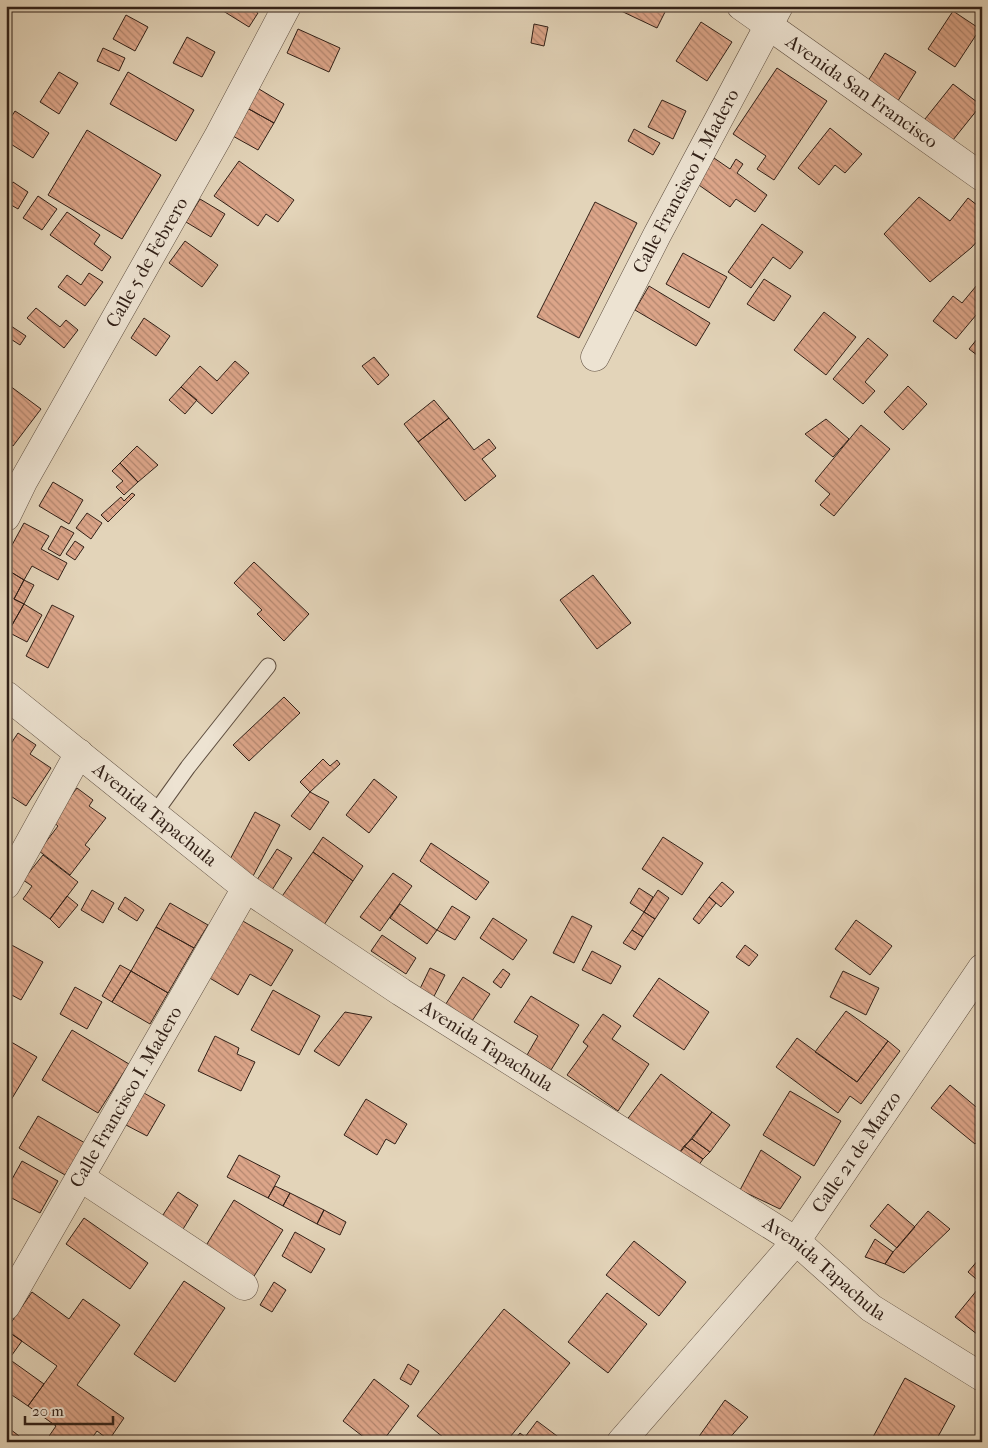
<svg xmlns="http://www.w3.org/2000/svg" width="988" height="1448" viewBox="0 0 988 1448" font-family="'IM FELL French Canon',serif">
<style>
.building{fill:url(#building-back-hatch);stroke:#322118}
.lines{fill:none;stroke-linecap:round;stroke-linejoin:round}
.service-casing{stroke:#5e4e40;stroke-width:17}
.minor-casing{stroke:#5e4e40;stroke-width:29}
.service{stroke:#ede3d2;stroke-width:15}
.minor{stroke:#ede3d2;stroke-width:28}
.labels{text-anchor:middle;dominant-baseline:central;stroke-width:5;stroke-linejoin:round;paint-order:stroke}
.street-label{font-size:19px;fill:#322118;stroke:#ede3d2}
</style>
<defs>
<pattern id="building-back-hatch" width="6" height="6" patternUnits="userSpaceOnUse" patternTransform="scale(1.25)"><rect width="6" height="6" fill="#dca589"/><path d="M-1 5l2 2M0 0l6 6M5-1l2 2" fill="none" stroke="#b3866f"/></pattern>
</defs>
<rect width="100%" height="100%" fill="#e3d4b9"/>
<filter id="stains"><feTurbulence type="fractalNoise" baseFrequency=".004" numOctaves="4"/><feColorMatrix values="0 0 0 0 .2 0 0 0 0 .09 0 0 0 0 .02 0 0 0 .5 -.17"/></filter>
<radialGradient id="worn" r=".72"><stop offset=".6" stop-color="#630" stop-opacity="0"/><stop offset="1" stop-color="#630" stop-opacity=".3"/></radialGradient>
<path class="building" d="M222 6H248L258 13 249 27 220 9Z
M621 6H668L657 28 619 10Z
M953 11 980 29 955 67 928 49Z
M126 15 148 27 135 51 113 39Z
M701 22 732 42 707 81 676 61Z
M534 24 548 27 544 46 531 43Z
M298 29 340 48 329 72 287 53Z
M187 37 215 52 202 77 173 63Z
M103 48 125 58 119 71 97 61Z
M885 53 916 72 896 104 865 86Z
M777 68 827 101 774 180 757 169 766 156 733 134Z
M59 72 78 83 59 114 40 102Z
M128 72 194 110 176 141 110 104Z
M953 84 981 105 949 145 921 124Z
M259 89 284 104 274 123 247 108Z
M662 100 686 111 673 139 648 127Z
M247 108 274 123 258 150 231 135Z
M15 111 49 133 33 158 6 141V125Z
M830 128 862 154 845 173 835 165 819 185 798 168Z
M634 129 660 143 653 155 628 141Z
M87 130 161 175 122 239 48 195Z
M714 158 730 169 736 159 743 164 737 173 767 195 755 212 736 199 730 207 696 183Z
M239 161 294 200 278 222 266 214 258 226 214 196Z
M13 182 28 192 18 209 6 202V193Z
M38 196 57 209 42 230 23 218Z
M919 197 950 221 968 198 982 209V236L971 248 930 282 884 234Z
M200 199 225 214 211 237 186 222Z
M595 202 637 223 579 338 537 317Z
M67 212 100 235 94 244 111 257 102 271 50 235Z
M762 224 803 252 790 269 773 257 751 288 728 272Z
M185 241 218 265 202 287 169 263Z
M683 253 727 277 709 308 666 284Z
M89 273 103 282 85 306 58 287 67 275 81 285Z
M764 279 791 296 774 321 747 304Z
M982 279V308L956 339 933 321 953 296 962 303Z
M649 286 710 323 696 346 635 310Z
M36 308 60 327 66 320 78 330 64 348 27 318Z
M824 312 856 337 826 375 794 350Z
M144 318 170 336 156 356 131 338Z
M8 324 26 336 20 345 6 336Z
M982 333V359L969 349Z
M868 338 888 355 865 382 875 391 863 404 833 379Z
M374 357 389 375 378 385 362 366Z
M235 361 249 373 212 414 181 387 200 366 217 381Z
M6 383 41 409 13 446 6 441Z
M908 386 927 404 903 430 884 412Z
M181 387 197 400 185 414 169 400Z
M434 400 449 418 418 442 404 424Z
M449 418 474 450 489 439 496 448 482 459 496 476 465 501 418 442Z
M826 419 849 439 833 457 805 434Z
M861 425 890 449 834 516 820 505 830 494 815 481Z
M137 446 158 465 138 482 120 463Z
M120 463 138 482 124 495 116 487 123 481 112 471Z
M53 482 83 500 69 524 39 506Z
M132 493 135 495 108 522 101 515 121 497 124 501Z
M87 513 102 523 91 539 76 528Z
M24 523 49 536 41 549 67 563 58 580 32 566 24 580 6 569V556Z
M61 526 74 533 60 556 48 549Z
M75 541 84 547 75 560 66 554Z
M254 562 309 614 284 641 257 614 262 610 234 583Z
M6 569 24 580 14 599 24 604 8 632 6 631Z
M593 575 631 623 597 649 560 600Z
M24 580 34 585 24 604 14 599Z
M24 604 42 615 27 642 8 632Z
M52 605 74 616 48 668 26 656Z
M284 697 300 713 249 761 233 745Z
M18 733 36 745 30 754 51 768 26 806 6 793V751Z
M323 759 330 766 337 760 340 764 310 792 300 782Z
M374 779 397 797 369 833 346 815Z
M77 788 93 800 89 806 106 818 85 845 90 849 70 875 39 851 58 826 52 821Z
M310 792 329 802 310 830 291 816Z
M255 812 280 825 252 878 227 865Z
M323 837 363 866 353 881 313 852Z
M663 837 703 863 682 895 642 869Z
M431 843 489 882 476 900 420 861Z
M277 849 292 858 272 890 257 880Z
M313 852 353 881 320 931 278 902Z
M43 855 78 882 50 919 23 899 32 886 23 880Z
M393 873 412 886 380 931 360 917Z
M722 882 734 892 721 907 709 897Z
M639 888 653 897 644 912 630 903Z
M92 890 114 903 103 923 81 910Z
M658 890 669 898 655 919 644 912Z
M67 896 78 905 59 928 50 919Z
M125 897 144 910 137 921 118 909Z
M709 897 716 903 699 924 693 919Z
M170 903 208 925 194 948 156 927Z
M400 904 437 930 427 944 390 918Z
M452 906 470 917 455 940 437 930Z
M644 912 655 919 643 937 632 930Z
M572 916 592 926 574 963 553 953Z
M493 918 527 940 513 960 480 938Z
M241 920 293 950 271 986 250 974 238 995 208 977Z
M856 920 892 946 870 975 835 949Z
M156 927 194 948 168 993 131 971Z
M632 930 643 937 635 950 623 943Z
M382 935 416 958 406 974 371 951Z
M6 942 43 962 21 1000 6 992Z
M745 945 758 955 749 966 736 957Z
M592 951 621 966 611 984 582 970Z
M120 965 131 971 112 1002 102 996Z
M430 968 445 975 430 1004 416 997Z
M503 969 510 974 501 988 493 982Z
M131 971 168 993 150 1024 112 1002Z
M843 971 879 988 866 1015 830 997Z
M463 977 490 994 468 1027 442 1010Z
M659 978 709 1012 684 1050 633 1016Z
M75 987 102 1002 87 1029 60 1014Z
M273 990 320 1016 299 1055 251 1030Z
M531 996 579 1025 551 1070 527 1055 538 1036 514 1022Z
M846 1011 888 1041 857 1082 815 1052Z
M345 1012 372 1017 339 1066 314 1051Z
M603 1014 621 1026 612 1039 649 1064 618 1111 567 1075 588 1046 583 1042Z
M72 1030 129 1064 98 1113 42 1080Z
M215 1036 239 1048 237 1054 255 1062 241 1091 198 1071Z
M797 1038 857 1082 888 1041 900 1051 861 1104 850 1096 838 1113 776 1067Z
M6 1039 37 1057 11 1100 6 1097Z
M661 1074 712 1112 675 1159 623 1125Z
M950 1085 982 1112V1136L975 1144 931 1108Z
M790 1091 841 1121 814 1166 763 1135Z
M144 1093 165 1105 147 1136 126 1125Z
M366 1099 407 1124 395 1144 386 1139 377 1155 344 1135Z
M712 1112 730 1125 710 1152 692 1139Z
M38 1116 85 1143 65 1175 19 1148Z
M692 1139 710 1152 703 1159 684 1146Z
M684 1146 703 1159 696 1169 675 1159Z
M761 1150 801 1177 780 1209 740 1190Z
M239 1155 280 1176 268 1198 227 1177Z
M22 1161 58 1181 40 1213 6 1195V1190Z
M275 1186 290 1193 283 1206 268 1198Z
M178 1192 198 1205 180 1234 159 1221Z
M290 1193 324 1210 317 1224 283 1206Z
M234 1200 283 1230 251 1281 202 1252Z
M888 1204 915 1227 897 1248 870 1226Z
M324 1210 346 1222 340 1235 317 1224Z
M928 1211 950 1229 904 1273 885 1264 893 1252Z
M84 1218 148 1263 130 1289 66 1244Z
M295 1232 325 1249 311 1273 282 1256Z
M875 1239 893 1252 885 1264 865 1257Z
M634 1241 686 1282 659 1316 606 1275Z
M979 1259 982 1261V1284L968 1272Z
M184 1281 225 1308 175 1382 134 1354Z
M274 1282 286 1290 272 1312 260 1305Z
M982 1284V1338L955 1317Z
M32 1292 69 1319 83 1299 120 1325 77 1385 124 1418 109 1440 97 1431 89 1442H45L56 1426 28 1406 57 1366 6 1330Z
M607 1293 647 1324 608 1373 568 1342Z
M504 1309 570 1363 506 1442H449L417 1416Z
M6 1330 22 1341 9 1359 44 1384 28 1406 6 1391Z
M408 1364 419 1371 411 1385 400 1379Z
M905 1378 955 1406 935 1442H882L873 1437Z
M374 1379 409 1406 382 1442H370L343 1421Z
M725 1400 748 1417 726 1442H695Z
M537 1421 565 1442H513L520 1433 525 1437Z
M6 1426 27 1442H6Z"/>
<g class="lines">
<g class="service-casing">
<path id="service" d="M155 813 188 767 268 666"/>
</g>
<g class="minor-casing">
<g id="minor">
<path id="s1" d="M741 6 982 177"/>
<path id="s2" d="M595 357 657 235 779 6"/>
<path id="s3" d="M6 517 24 480 218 137 287 6"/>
<path id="s4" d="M6 695 246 888 401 992 796 1241 871 1308 982 1377"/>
<path d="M6 885 79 753"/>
<path d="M80 1177 244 1286"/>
<path id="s5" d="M6 1306 246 888"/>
<path id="s6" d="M621 1442 796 1241 982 968"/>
</g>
</g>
<use href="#service" class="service"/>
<use href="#minor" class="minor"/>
</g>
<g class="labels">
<g class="street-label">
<text stroke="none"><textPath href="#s1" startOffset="148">Avenida San Francisco</textPath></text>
<text stroke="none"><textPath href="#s2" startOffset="198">Calle Francisco I. Madero</textPath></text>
<text stroke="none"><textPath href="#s3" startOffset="291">Calle 5 de Febrero</textPath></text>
<text stroke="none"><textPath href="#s4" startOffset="191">Avenida Tapachula</textPath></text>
<text stroke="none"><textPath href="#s4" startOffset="596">Avenida Tapachula</textPath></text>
<text stroke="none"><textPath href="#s5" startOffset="241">Calle Francisco I. Madero</textPath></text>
<text stroke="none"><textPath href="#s6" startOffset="374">Calle 21 de Marzo</textPath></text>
<text stroke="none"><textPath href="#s4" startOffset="1001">Avenida Tapachula</textPath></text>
</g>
</g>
<rect width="988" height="1448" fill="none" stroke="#e3d4b9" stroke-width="25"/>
<rect x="8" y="8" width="973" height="1433" fill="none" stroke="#322118" stroke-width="2.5"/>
<rect x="12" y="12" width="963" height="1423" fill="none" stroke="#322118"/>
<path d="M25 1416v8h88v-8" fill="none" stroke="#322118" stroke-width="2.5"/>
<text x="32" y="1416" font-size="15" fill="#322118" stroke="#ede3d2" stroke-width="4" paint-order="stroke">20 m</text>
<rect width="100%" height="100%" filter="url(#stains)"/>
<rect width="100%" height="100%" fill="url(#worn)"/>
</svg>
